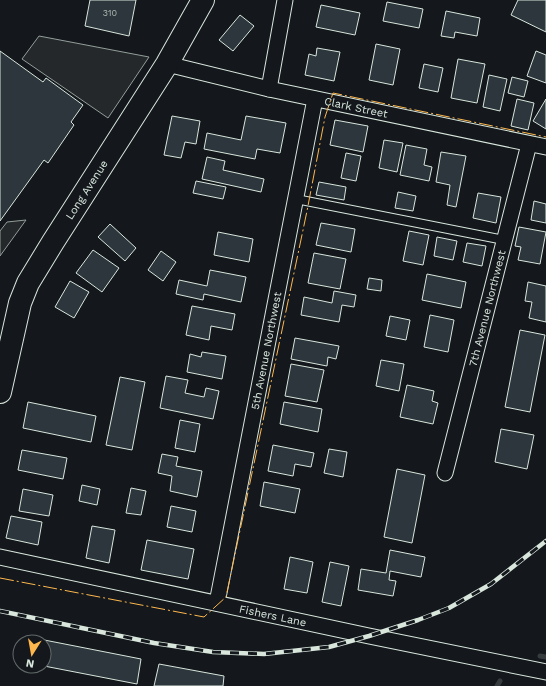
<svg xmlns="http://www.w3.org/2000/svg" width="546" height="686" viewBox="0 0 546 686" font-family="'Work Sans',sans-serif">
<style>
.parking{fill:#24282b;stroke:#939e99}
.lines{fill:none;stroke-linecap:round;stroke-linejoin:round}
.stream{stroke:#363b3e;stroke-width:5}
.building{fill:#2c363c;stroke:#d8e6dc}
.lane-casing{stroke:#d8e6dc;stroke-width:10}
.street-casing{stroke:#d8e6dc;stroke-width:17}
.secondary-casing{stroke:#d8e6dc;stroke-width:24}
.lane{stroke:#14181c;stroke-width:8}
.street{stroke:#14181c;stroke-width:15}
.secondary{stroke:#14181c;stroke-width:22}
.rail-casing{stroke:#d8e6dc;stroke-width:4.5}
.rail{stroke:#14181c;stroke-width:3;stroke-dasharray:9;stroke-linecap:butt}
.power{stroke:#ffb74d;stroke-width:1;stroke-dasharray:14 3 2 3;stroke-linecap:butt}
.labels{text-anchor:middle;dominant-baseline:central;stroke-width:3;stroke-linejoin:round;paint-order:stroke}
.number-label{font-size:9px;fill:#adbab4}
.street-label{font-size:11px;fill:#d8e6dc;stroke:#14181c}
</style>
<rect width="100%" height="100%" fill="#14181c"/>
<path class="parking" d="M39 36 149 57 108 118 22 59Z
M26 220 0 256V231L7 222Z"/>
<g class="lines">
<path class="stream" d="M540 656 546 657
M497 686 500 681"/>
</g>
<path class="building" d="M90 0H136L129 36 85 26Z
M518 0H546V32L511 15Z
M387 2 423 9 419 28 383 21Z
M321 5 360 13 355 35 316 27Z
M446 11 480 18 477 36 455 32 454 38 441 36Z
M240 15 254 26 233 51 219 40Z
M376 44 400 49 393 85 369 80Z
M317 48 340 52 334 81 305 75 309 54 316 56Z
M0 51 43 82 46 78 83 105 71 122 74 125 48 163 44 160 0 221Z
M536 51 546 55V83L527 76Z
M458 59 485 64 477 103 451 98Z
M424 64 443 68 438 92 419 88Z
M489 75 507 79 500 111 483 107Z
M512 77 528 81 524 97 508 93Z
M517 99 534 103 528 130 511 126Z
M546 99V129L533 121Z
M172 116 200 121 196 144 185 142 181 158 164 155Z
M246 116 286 123 280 153 257 149 255 159 204 149 207 133 241 140Z
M335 120 368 126 363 152 330 145Z
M384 140 403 143 397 172 379 168Z
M406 145 427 149 424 165 432 167 429 181 400 175Z
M441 152 466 156 456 207 447 205 450 185 436 182Z
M346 153 361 156 356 181 341 178Z
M207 157 225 161 223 170 264 179 261 192 202 179Z
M196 181 226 187 223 199 193 193Z
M319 182 346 187 344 200 316 195Z
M398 192 416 196 413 211 395 208Z
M478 193 501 197 496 223 473 218Z
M534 201 546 204V223L531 220Z
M321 223 355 229 351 252 316 245Z
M110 224 136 248 125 261 98 237Z
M519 227 546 232 540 264 518 260 521 247 515 246Z
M409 231 429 235 423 265 403 261Z
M218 232 253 239 249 262 214 255Z
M437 237 457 241 453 260 434 256Z
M467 243 486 246 482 266 463 262Z
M93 250 119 268 102 292 76 273Z
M161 251 176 262 163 281 148 270Z
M314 253 346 259 340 289 308 283Z
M210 270 246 277 241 302 204 294 203 300 176 294 179 280 207 286Z
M427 274 466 282 461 308 422 300Z
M369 278 382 280 381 291 367 289Z
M70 281 89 292 74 318 55 307Z
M528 282 546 286V322L529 318 532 302 525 301Z
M334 291 356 295 354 307 342 305 339 322 301 315 304 297 332 303Z
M192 306 235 314 232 330 211 326 209 340 186 335Z
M430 315 454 320 448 352 424 347Z
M390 316 410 320 406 340 386 336Z
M520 330 545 335 530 412 505 407Z
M295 338 339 346 336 359 328 357 327 366 291 359Z
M202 352 226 356 222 379 187 372 190 354 201 357Z
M381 360 404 364 399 391 376 386Z
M291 364 324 370 317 402 285 396Z
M166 376 188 380 185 393 204 397 206 388 219 391 213 419 160 408Z
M120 377 145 382 132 450 106 445Z
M407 385 434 391 432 401 438 403 433 424 400 417Z
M28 402 96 416 91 442 23 428Z
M284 402 322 409 318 432 280 424Z
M180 420 200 424 195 452 175 448Z
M501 429 534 435 527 469 495 462Z
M273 445 314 453 311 467 295 464 293 476 268 471Z
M329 449 347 452 343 477 324 473Z
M22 450 67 458 63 479 18 470Z
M162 454 178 457 176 466 202 471 197 497 170 491 172 476 158 473Z
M397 469 425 475 412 543 384 537Z
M264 482 300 489 295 513 260 506Z
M82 485 100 489 97 505 79 501Z
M131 488 146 491 141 515 126 513Z
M23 489 53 495 49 516 19 511Z
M171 506 196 511 192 532 167 527Z
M11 516 42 522 38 545 6 538Z
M92 526 115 530 109 563 86 558Z
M147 540 194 549 188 579 141 570Z
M390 550 425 557 421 577 390 571 389 580 396 581 393 596 358 590 361 569 386 573Z
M290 557 313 562 307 593 284 589Z
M330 562 349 566 341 606 322 602Z
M29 637 141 659 137 684 44 666V642H28Z
M159 664 224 676 223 686H154Z"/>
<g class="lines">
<g class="lane-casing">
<path id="lane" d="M296 199 504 240"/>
</g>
<g class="street-casing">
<g id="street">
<path id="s1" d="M167 64 269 89 546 147"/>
<path d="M269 89 285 0"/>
<path id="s2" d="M445 473 529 144"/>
<path id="s3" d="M0 557 369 636 546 672"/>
<path id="s4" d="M217 603 315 99"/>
</g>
</g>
<g class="secondary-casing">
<g id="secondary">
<path id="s5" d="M0 392 20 303 28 283 53 242 167 64 203 0"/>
</g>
</g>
<use href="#lane" class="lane"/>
<use href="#street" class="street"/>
<use href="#secondary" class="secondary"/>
<g class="rail-casing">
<path id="rail" d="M0 611 154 643 213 652 264 654 329 647 369 636 418 620 449 608 491 584 546 541"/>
</g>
<use href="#rail" class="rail"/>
<path class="power" d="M0 578 204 617 226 597 307 211 325 117 333 93 546 137"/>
</g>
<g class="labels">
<g class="number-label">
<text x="110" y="13">310</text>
</g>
<g class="street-label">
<text stroke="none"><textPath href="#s1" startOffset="194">Clark Street</textPath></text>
<text stroke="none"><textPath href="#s5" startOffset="223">Long Avenue</textPath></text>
<text stroke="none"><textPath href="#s2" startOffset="170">7th Avenue Northwest</textPath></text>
<text stroke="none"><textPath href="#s4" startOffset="257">5th Avenue Northwest</textPath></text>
<text stroke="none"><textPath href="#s3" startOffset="279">Fishers Lane</textPath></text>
</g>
</g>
<g transform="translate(32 654) rotate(191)"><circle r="19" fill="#14181c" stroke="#626a69"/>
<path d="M0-3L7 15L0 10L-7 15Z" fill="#ffb74d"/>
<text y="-6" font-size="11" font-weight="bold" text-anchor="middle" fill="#d8e6dc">N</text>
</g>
</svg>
